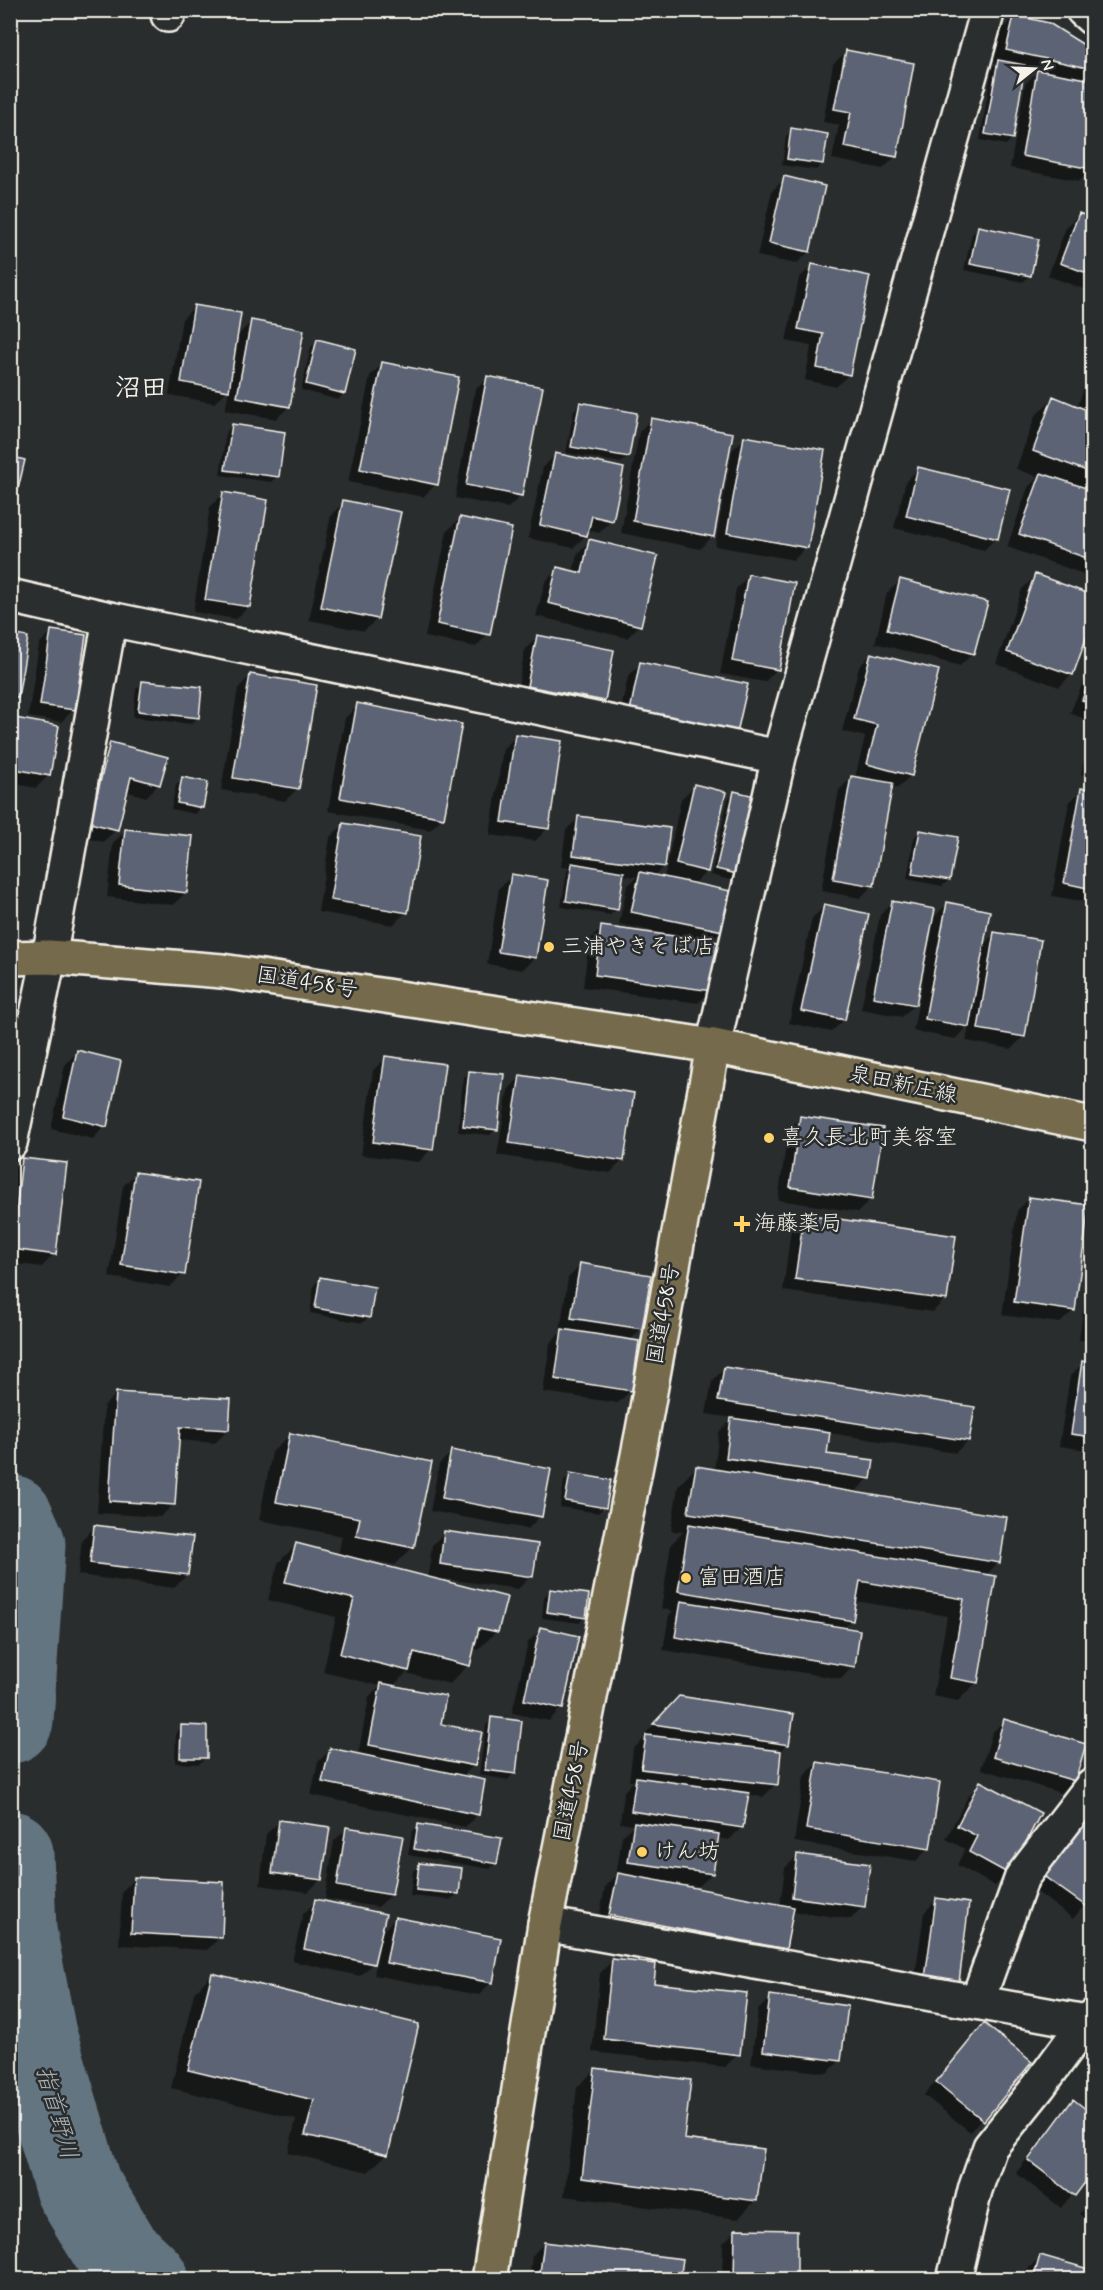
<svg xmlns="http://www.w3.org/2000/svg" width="1103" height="2290" viewBox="0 0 1103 2290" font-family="Mynerve,'Klee One',sans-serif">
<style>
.shadow{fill:#0007}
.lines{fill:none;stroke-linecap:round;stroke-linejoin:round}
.river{stroke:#647580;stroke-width:87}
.building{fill:#5b6475;stroke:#f4f1e8;stroke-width:1.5}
.minor-casing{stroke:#f4f1e8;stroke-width:38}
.major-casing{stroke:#f4f1e8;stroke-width:38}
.highway-casing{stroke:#f4f1e8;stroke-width:38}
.minor{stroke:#2a2d2e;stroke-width:33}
.major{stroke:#756b4b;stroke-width:33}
.highway{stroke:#756b4b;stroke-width:33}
.poi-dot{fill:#ffd166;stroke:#2a2d2e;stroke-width:2}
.labels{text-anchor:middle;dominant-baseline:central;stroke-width:5;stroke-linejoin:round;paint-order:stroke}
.poi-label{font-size:22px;fill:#f4f1e8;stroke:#2a2d2e;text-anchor:start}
.street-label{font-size:22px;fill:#f4f1e8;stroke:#2a2d2e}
.water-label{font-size:24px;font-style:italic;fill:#acb3b4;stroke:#2a2d2e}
.quarter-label{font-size:26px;font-weight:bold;fill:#f4f1e8;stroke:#2a2d2e}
</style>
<rect width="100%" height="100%" fill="#2a2d2e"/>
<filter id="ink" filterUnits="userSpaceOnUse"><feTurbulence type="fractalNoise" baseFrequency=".0167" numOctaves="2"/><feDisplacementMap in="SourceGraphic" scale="12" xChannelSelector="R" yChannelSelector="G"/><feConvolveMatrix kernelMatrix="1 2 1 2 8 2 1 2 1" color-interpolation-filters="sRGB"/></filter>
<g filter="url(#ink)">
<path class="shadow" d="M1014 17 1049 24 1092 51V72L1084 80 1092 82V169L1080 181 1010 168 1025 84 1037 72 1023 69 1012 138 1006 145 980 140 992 68 996 63H994L1001 30Z
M846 52 896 156 883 169 832 159 839 125 823 122 833 64Z
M792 130 822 164 816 170 782 165 786 136Z
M785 178 809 252 796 264 757 256 772 191Z
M1079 215 1092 220V292L1048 276 1066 227Z
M978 228 1037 240 1029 276 1023 282 964 270 972 234Z
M812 266 849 374 836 387 805 380 811 346 786 341 799 278Z
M194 307 236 337 251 322 289 407 276 419 225 410 229 389 214 403 169 395 182 319Z
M318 341 344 393 338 400 301 390 311 347Z
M383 363 436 484 423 497 348 482 370 376Z
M1092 365V577L1007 547 1028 487 1038 477 1016 469 1035 416 1053 398 1077 408Z
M488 378 521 496 508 508 455 498 475 390Z
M580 404 628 457 621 463 566 453 574 410Z
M651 419 713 536 700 549 621 533 639 432Z
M232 426 277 476 271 482 220 475 226 432Z
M745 438 806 547 794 560 715 546 732 450Z
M556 454 612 520 599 533 587 530 586 535 573 548 528 538 543 467Z
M919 468 996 538 984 550 894 528 906 481Z
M223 494 249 606 236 619 193 612 210 507Z
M344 502 377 619 364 631 309 620 331 515Z
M460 518 488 634 476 647 425 637 447 531Z
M590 541 640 625 627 638 536 616 545 582 557 569 573 573 577 554Z
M748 576 777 669 765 682 720 674 736 589Z
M1035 576 1092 597V617L1072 674 1059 687 996 664 1022 589Z
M900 581 973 653 960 666 875 643 887 593Z
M52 631 74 709 61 722 28 717 39 644Z
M538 637 604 700 591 713 516 698 525 649Z
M871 654 911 775 898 788 891 786 873 885 860 898 821 891 839 790 852 777 855 778 865 737 842 731 859 667Z
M1092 661V722L1070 713Z
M641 664 746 685 618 724 628 676Z
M251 675 298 788 285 801 221 790 238 688Z
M143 682 198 718 191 724 133 717 136 689Z
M358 705 443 817 430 830 328 811 345 718Z
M10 719 49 775 36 788 10 783Z
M516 736 548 828 535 841 490 835 503 749Z
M1092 739V776L1081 774 1088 744Z
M111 744 159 784 146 797 126 791 116 830 103 842 78 836 98 757Z
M182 779 201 807 195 814 171 809 176 785Z
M694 786 707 871 694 884 722 930 710 942 711 990 698 1003 583 987 589 940 602 928 665 936 666 934 619 924 627 886 637 877 622 875 617 909 610 915 561 907 567 871 570 868 561 867 566 830 579 817 664 866 654 876 664 878 681 799Z
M1082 790 1092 791V903L1052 896 1069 802Z
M735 793 740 874 733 881 711 875 728 799Z
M343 825 406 912 393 925 318 912 330 837Z
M126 830 186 892 173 905 107 897 113 843Z
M920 831 949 880 942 886 907 879 914 838Z
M512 876 535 957 522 970 487 964 499 888Z
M892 902 931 920 947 904 982 946 994 934 1024 1036 1011 1049 966 1041 969 1025 955 1039 913 1031 932 931H929L914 1005 902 1017 861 1009 880 915Z
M825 906 844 1020 831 1032 789 1023 812 918Z
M77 1052 105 1126 93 1139 51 1129 65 1065Z
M386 1058 431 1149 419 1162 361 1155 373 1070Z
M470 1072 496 1129 490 1135 458 1132 463 1078Z
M520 1077 623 1160 610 1173 497 1155 508 1090Z
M800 1118 871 1199 858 1212 778 1200 788 1130Z
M22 1160 54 1254 42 1267 10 1263V1172Z
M136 1173 183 1274 170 1287 109 1277 123 1186Z
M1029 1198 1073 1311 1060 1323 1002 1315 1017 1211Z
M804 1216 945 1299 933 1312 783 1291 791 1228Z
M1092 1253V1341L1079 1340 1091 1255Z
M581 1265 641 1329 629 1341 630 1391 618 1403 543 1392 550 1343 562 1331 560 1330 568 1278Z
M320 1279 369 1317 362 1323 310 1313 314 1285Z
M1083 1363 1092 1364V1451L1059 1446 1070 1376Z
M725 1368 968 1441 955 1453 829 1433 825 1455 869 1478 854 1493 999 1562 985 1576 977 1682 958 1701 933 1696 947 1616 855 1601 851 1621 843 1629 853 1666 841 1679 663 1650 669 1615 673 1611 661 1609 671 1544 683 1532 671 1531 678 1486 696 1467 714 1470 719 1432 733 1418 706 1414 712 1381Z
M116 1394 228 1430 215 1443 177 1440 173 1505 160 1517 97 1513 104 1406Z
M291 1434 413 1547 395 1565 360 1558 359 1561 428 1578 432 1545 445 1532 531 1576 518 1589 430 1577V1579L496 1632 478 1650 473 1648 468 1665 450 1684 406 1673 392 1687 439 1725 474 1765 462 1777 478 1814 465 1827 311 1795 318 1762 330 1750 358 1755 369 1697 380 1686 323 1672 336 1617 268 1600 278 1563 296 1545 338 1556 342 1536 259 1520 272 1452Z
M452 1452 540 1516 528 1529 430 1511 439 1464Z
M571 1475 604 1507 598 1513 560 1507 564 1481Z
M95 1526 187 1575 174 1588 78 1575 82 1539Z
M550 1590 585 1617 579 1623 542 1618 544 1597Z
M541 1629 561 1708 549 1721 512 1713 528 1642Z
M680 1698 788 1744 779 1753 776 1784 763 1797 747 1795 742 1827 729 1840 717 1838 712 1874 699 1886 673 1883V1885L780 1906 785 1868 798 1855 863 1906 851 1919 791 1911 784 1948 772 1961 597 1928 605 1887 616 1876 622 1836 633 1825 620 1823 624 1791 634 1781H629L633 1749 646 1737 643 1736Z
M492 1719 514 1773 508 1780 479 1775 486 1725Z
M1004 1720 1074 1780 1061 1793 981 1769 992 1733Z
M182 1727 205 1758 199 1764 175 1763 176 1733Z
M817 1763 929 1848 916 1861 794 1842 804 1776Z
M981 1783 1008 1873 995 1886 957 1865 965 1849 946 1839 968 1796Z
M1092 1807V1897L1073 1919 1034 1890Z
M279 1822 321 1879 308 1892 260 1885 266 1834Z
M419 1825 496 1863 490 1869 408 1855 412 1832Z
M347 1828 391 1895 378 1907 325 1899 334 1841Z
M420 1865 458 1894 451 1900 410 1896 413 1871Z
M135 1878 220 1937 207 1950 119 1945 122 1891Z
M936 1900 957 1981 945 1994 913 1990 924 1913Z
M316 1901 380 1934 395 1918 491 1982 479 1995 374 1975 379 1947H377L373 1963 360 1976 292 1961 303 1914Z
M613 1960 652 1984 738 2054 725 2067 592 2052 600 1973Z
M212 1974 387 2154 368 2172 288 2153 296 2119 171 2088 194 1993Z
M771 1997 840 2061 827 2073 751 2064 758 2010Z
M984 2025 1029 2062 970 2132 924 2095Z
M596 2069 682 2140 756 2200 738 2219 564 2196 577 2087Z
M1073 2101 1092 2116V2170L1061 2208 1016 2173 1061 2114Z
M1092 2197V2223L1080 2214Z
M736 2230 795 2280H722L723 2243Z
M544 2243 679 2280H529L532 2256Z
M1040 2257 1092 2272V2280H1021L1022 2275Z"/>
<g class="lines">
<path class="river" d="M10 1518 22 1545 10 1720
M10 1854 13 1931 33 2035 78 2187 119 2255 145 2280"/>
</g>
<path class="building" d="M1014 15 1049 23 1092 50V69L1006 50Z
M846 50 914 63 897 157 844 147 851 112 834 109Z
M998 60 1025 65 1013 139 985 134Z
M1037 70 1092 80V169L1022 156Z
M791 128 828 134 823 164 787 159Z
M784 176 825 186 810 252 769 243Z
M1079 213 1092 218V275L1060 263Z
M978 226 1039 239 1031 276 970 264Z
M812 264 870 276 850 375 817 368 823 334 798 329Z
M194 305 241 313 229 391 181 382Z
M251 320 304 330 290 407 237 397Z
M317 339 356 349 345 394 306 384Z
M382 362 459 377 438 485 360 469Z
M487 376 543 387 522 496 466 485Z
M1092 394V473L1033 451 1053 396 1087 410Z
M580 402 637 413 629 457 571 447Z
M651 418 733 433 714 537 633 521Z
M232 424 285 432 279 477 225 470Z
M744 436 825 450 808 548 727 533Z
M555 453 624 468 613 521 592 516 587 536 540 525Z
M10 456 25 460 10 522Z
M918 467 1010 489 998 539 906 516Z
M1041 473 1092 490V560L1019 534Z
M223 492 268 500 250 607 205 600Z
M343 500 401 512 378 619 321 607Z
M460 517 512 528 490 635 437 624Z
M589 539 658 556 641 626 548 603 557 567 582 573Z
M748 574 795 583 779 670 732 661Z
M1035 574 1092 595V622L1073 675 1007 652Z
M900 579 988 602 974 654 887 630Z
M51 630 86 635 75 710 40 705Z
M10 634 28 637 18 698 10 697Z
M537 635 614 650 605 701 527 686Z
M871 653 939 670 912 776 867 764 877 725 854 719Z
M640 662 748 684 737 733 630 711Z
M1092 673V704L1082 700Z
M250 674 317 685 299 789 233 778Z
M142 681 202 687 199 718 138 711Z
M357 703 462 724 444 818 340 798Z
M10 717 59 726 50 776 10 768Z
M515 734 562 741 549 829 502 822Z
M110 742 168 757 160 785 131 777 118 830 90 823Z
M851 776 893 783 874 886 833 879Z
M182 777 208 782 203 808 177 803Z
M694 784 726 792 708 872 676 864Z
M1081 788 1092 790V889L1064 883Z
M734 791 759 797 741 875 716 869Z
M578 816 670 828 665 867 573 855Z
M343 823 421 836 408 913 330 900Z
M125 829 193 836 187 893 119 885Z
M920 830 958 837 950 880 912 874Z
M572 863 624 872 618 910 566 901Z
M640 872 731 891 723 931 631 912Z
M511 874 548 880 536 958 498 952Z
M892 901 935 909 916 1005 873 997Z
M947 902 990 911 969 1027 925 1019Z
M824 904 869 914 845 1020 801 1011Z
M601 926 718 942 712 991 595 975Z
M994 932 1041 940 1025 1037 978 1029Z
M77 1050 121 1061 107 1127 63 1116Z
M385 1056 445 1064 433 1150 373 1142Z
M469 1071 504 1074 498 1130 463 1126Z
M520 1075 634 1093 624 1161 509 1143Z
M800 1116 883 1128 872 1200 790 1187Z
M22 1158 67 1163 56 1255 12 1249Z
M135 1172 199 1182 185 1275 121 1265Z
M1029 1197 1089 1205 1075 1311 1014 1302Z
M804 1214 956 1236 947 1300 795 1279Z
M580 1263 651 1275 642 1329 571 1318Z
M320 1277 375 1287 370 1318 315 1308Z
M562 1329 639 1341 632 1391 555 1379Z
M1082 1361 1092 1363V1437L1071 1434Z
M724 1367 975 1407 969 1441 718 1401Z
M116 1392 231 1399 229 1430 180 1427 175 1505 109 1501Z
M731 1418 830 1432 827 1454 874 1460 871 1479 726 1458Z
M290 1433 432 1462 414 1548 356 1536 360 1518 276 1502Z
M451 1450 551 1469 542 1517 442 1498Z
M696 1466 1007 1517 1000 1563 688 1513Z
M570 1473 611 1480 606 1508 565 1501Z
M689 1524 996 1576 978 1683 950 1678 964 1599 860 1581 853 1621 678 1591Z
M94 1525 193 1537 188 1575 90 1563Z
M444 1531 538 1544 533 1577 440 1564Z
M296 1543 507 1597 498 1632 479 1628 470 1666 414 1652 409 1671 340 1654 354 1599 285 1582Z
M550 1589 589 1594 586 1618 547 1612Z
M681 1601 860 1630 855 1667 675 1637Z
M540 1627 579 1636 563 1709 524 1700Z
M381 1683 446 1696 441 1724 482 1732 475 1766 369 1745Z
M679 1696 794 1714 789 1745 653 1724Z
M491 1717 522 1721 516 1774 485 1770Z
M1004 1719 1086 1744 1075 1781 993 1757Z
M181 1725 207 1726V1758H180Z
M646 1735 781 1751 778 1785 641 1769Z
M330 1748 485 1780 479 1815 322 1782Z
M817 1762 940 1782 930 1849 806 1829Z
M636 1777 749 1793 743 1828 631 1811Z
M980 1781 1041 1813 1009 1874 969 1852 977 1836 957 1826Z
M1092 1810V1900L1087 1907 1045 1877Z
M279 1820 330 1827 322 1880 272 1873Z
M634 1822 719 1834 713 1874 628 1862Z
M418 1824 502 1838 497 1864 414 1849Z
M346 1827 403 1836 392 1895 337 1886Z
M797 1854 870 1864 865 1907 792 1897Z
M419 1863 462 1868 459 1894 416 1890Z
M618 1873 794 1907 786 1949 609 1915Z
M134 1877 224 1882 222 1938 131 1933Z
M936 1898 969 1903 959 1982 925 1978Z
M315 1899 386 1914 374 1964 304 1949Z
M395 1917 501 1938 493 1983 386 1963Z
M612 1959 656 1964 654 1983 747 1993 740 2055 604 2039Z
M212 1973 419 2024 388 2155 305 2135 314 2100 188 2070Z
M770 1995 848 2006 841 2061 763 2051Z
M984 2023 1032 2062 984 2121 936 2082Z
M595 2068 691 2080 684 2139 764 2149 757 2201 582 2178Z
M1073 2099 1092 2114V2173L1075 2196 1028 2160Z
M735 2229 797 2230V2280H734Z
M544 2242 683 2259 680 2280H539Z
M1040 2255 1092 2270V2280H1033Z"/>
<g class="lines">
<g class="minor-casing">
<path id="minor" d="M1083 10 1092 18
M168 15 170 10
M10 596 110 619 779 757
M713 1046 779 757 988 10
M10 1143 49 957 110 619
M545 1924 1086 2022
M977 2002 1022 1877 1092 1786
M954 2280 975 2190 990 2147 1039 2086 1086 2022 1092 2017"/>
</g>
<g class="major-casing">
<path id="major" d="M713 1046 1092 1124"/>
</g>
<g class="highway-casing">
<path id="highway" d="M10 958 49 957 222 971 713 1046 643 1430 545 1924 489 2280"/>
</g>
<use href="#minor" class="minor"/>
<use href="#major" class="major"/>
<use href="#highway" class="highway"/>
</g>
</g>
<g class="poi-dot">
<circle cx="549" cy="947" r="6"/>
<circle cx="769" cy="1138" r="6"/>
<path d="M739 1215h6v6h6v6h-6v6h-6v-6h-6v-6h6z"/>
<circle cx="686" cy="1578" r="6"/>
<circle cx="642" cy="1852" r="6"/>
</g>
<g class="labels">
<g class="poi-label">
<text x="561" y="947">三浦やきそば店</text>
<text x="781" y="1138">喜久長北町美容室</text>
<text x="754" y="1224">海藤薬局</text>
<text x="698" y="1578">富田酒店</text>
<text x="654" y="1852">けん坊</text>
</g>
<g class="street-label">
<text transform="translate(307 983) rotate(9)">国道458号</text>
<text transform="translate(903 1085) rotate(12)">泉田新庄線</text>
<text transform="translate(664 1314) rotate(-80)">国道458号</text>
<text transform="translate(572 1791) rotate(-79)">国道458号</text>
</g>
<g class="water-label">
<text transform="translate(56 2113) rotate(74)">指首野川</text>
</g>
<g class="quarter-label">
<text x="141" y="389">沼田</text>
</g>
</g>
<rect width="1103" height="2290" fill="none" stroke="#2a2d2e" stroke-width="36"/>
<rect x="18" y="18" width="1067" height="2254" fill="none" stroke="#f4f1e8" stroke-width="2" filter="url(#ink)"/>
<g transform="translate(1034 69) rotate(72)" stroke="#2a2d2e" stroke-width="4.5" paint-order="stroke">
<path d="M0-4.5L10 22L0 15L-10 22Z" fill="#f4f1e8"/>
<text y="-9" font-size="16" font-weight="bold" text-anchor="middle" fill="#f4f1e8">N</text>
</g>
</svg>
